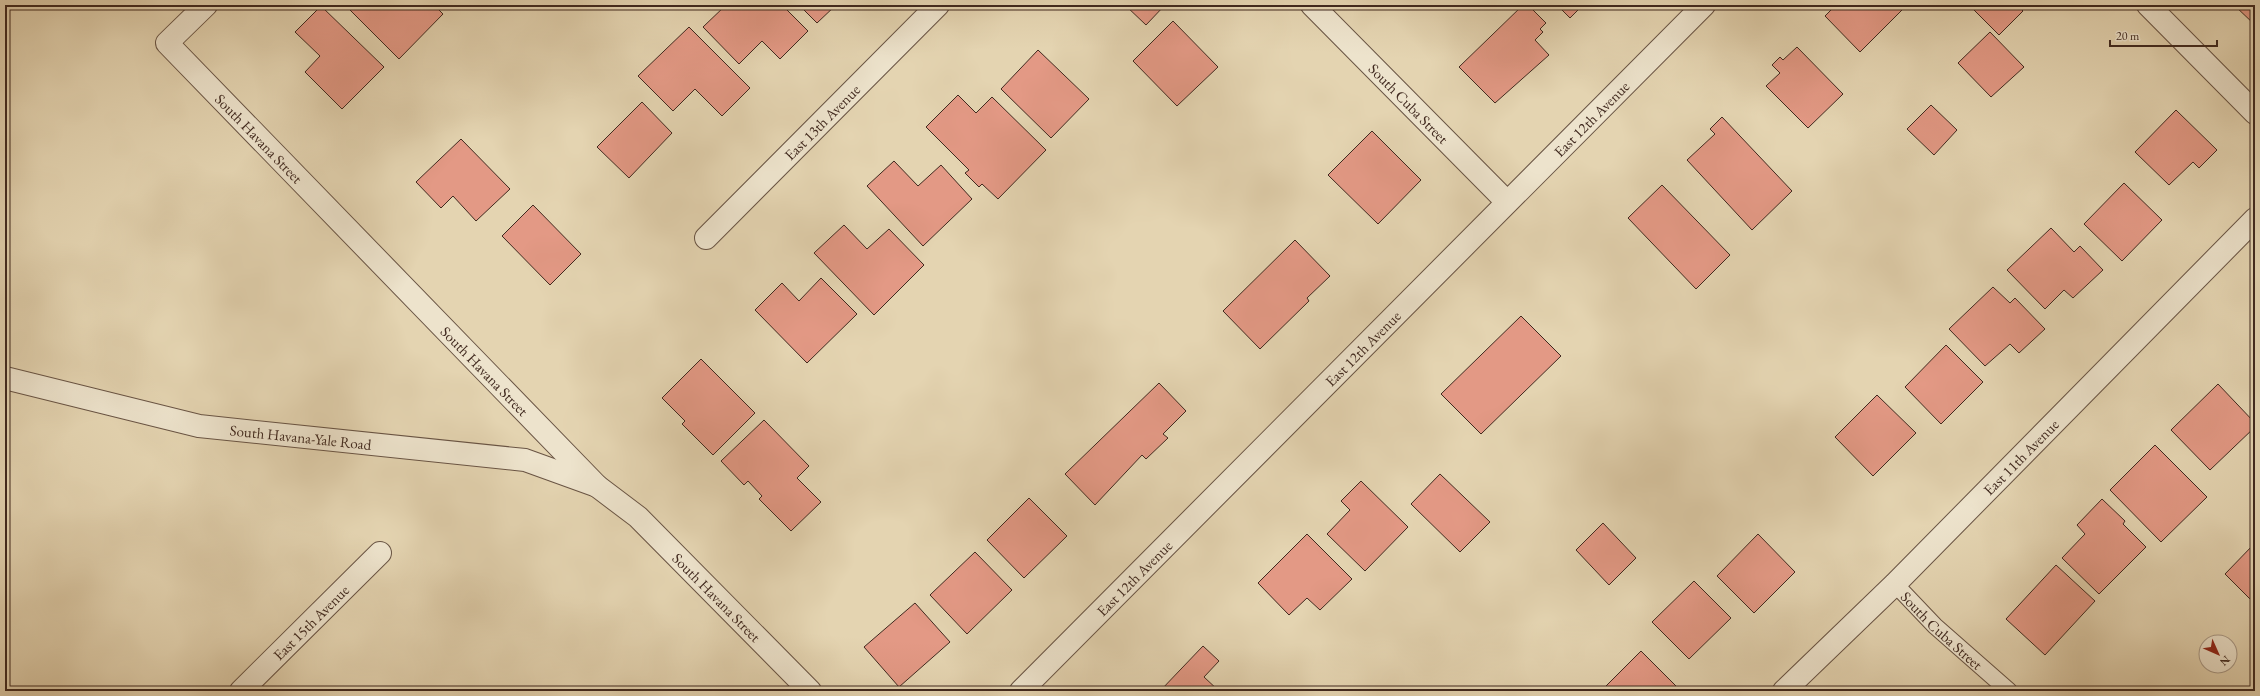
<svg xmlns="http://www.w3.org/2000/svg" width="2260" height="696" viewBox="0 0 2260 696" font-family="'EB Garamond',serif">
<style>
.building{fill:#e39985;stroke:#40291f}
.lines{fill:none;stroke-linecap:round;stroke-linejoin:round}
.service-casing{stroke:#695444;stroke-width:18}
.minor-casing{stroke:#695444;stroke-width:24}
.tertiary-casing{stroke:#695444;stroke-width:24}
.service{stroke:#ede3cc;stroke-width:16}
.minor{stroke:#ede3cc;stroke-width:22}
.tertiary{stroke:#ede3cc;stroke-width:22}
.labels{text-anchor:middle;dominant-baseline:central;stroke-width:4;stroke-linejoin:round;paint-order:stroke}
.street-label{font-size:15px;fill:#40291f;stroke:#ede3cc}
</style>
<rect width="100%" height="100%" fill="#e4d4b1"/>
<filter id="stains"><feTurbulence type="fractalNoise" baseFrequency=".005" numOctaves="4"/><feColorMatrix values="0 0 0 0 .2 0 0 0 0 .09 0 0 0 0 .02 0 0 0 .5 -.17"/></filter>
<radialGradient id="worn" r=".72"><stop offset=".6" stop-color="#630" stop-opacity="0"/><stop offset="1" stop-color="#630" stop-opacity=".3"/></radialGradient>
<path class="building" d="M345 5H434L443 14 399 59Z
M726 5H782L808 31 780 59 762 41 739 64 703 27Z
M799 5H836L817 23Z
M1125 5H1165L1146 25Z
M1523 5H1528L1546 23 1540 29 1543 32 1535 40 1549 55 1495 103 1459 67Z
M1557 5H1583L1570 18Z
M1836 5H1907L1860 52 1825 16Z
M1974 5H2017L2023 11 1999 35 1972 8Z
M2234 5H2255V25Z
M321 6 384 67 342 109 305 72 320 56 295 32Z
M1173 21 1218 67 1177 106 1133 61Z
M689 27 750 88 722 116 695 89 673 111 638 76Z
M1990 32 2024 67 1991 97 1958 63Z
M1797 47 1843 94 1808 128 1766 86 1780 73 1772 65 1780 57 1783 60Z
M1038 50 1089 99 1051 138 1001 89Z
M958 95 976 113 992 97 1046 150 998 199 982 184 979 187 965 173 969 170 926 127Z
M642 102 672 133 629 178 597 147Z
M1931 105 1957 130 1934 155 1907 129Z
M2176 110 2217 150 2199 168 2193 162 2169 185 2135 152Z
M1722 117 1792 191 1752 230 1687 160 1715 134 1710 129Z
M1372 131 1421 180 1378 224 1328 175Z
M461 139 510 189 476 221 453 196 441 208 416 182Z
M894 161 918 186 941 165 972 199 923 246 867 186Z
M2124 183 2162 220 2122 261 2084 224Z
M1662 185 1730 255 1696 289 1628 218Z
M533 205 581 254 550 285 502 236Z
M844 225 867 249 889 229 924 265 874 315 814 253Z
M2051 228 2074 252 2080 246 2103 270 2073 298 2064 290 2045 309 2007 270Z
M1295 240 1330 276 1307 298 1309 301 1260 349 1223 311Z
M821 278 857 314 807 363 755 310 782 283 799 301Z
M1993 287 2010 303 2015 298 2045 329 2019 353 2010 344 1985 366 1949 329Z
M1521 316 1561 356 1481 434 1441 394Z
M1946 345 1983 382 1941 424 1905 387Z
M701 359 755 413 713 455 682 424 685 421 662 398Z
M1159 383 1186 411 1163 434 1168 438 1146 459 1142 455 1095 505 1065 474Z
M2218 384 2255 423V427L2210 470 2171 430Z
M1877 395 1916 433 1873 476 1835 437Z
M764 420 809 466 797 478 821 502 791 531 759 499 762 496 748 481 744 485 721 461Z
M2155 445 2207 497 2161 542 2110 490Z
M1440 474 1490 522 1460 552 1411 504Z
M1361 481 1408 527 1365 571 1327 534 1350 510 1341 501Z
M1029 498 1067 536 1024 578 987 540Z
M2102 499 2125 521 2123 524 2146 547 2099 594 2062 558 2085 534 2077 525Z
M1603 523 1636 558 1609 585 1576 550Z
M1307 534 1352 579 1320 610 1307 598 1289 615 1258 583Z
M1758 534 1795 572 1754 613 1717 576Z
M2255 543V602L2254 603 2225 574Z
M975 552 1012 590 967 634 930 595Z
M2056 565 2095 601 2045 655 2006 619Z
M1694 581 1731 618 1689 659 1652 622Z
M915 603 950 642 899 687 864 647Z
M1203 646 1219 661 1204 677 1219 691H1160Z
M1641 651 1678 688 1676 691H1601Z"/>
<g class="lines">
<g class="service-casing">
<g id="service">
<path id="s1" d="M1895 584 1935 626 2009 691"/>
</g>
</g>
<g class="minor-casing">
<g id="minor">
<path id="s2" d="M206 5 167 43 597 486"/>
<path id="s3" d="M1312 5 1507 202"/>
<path d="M2148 5 2255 113"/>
<path id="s4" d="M706 238 938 5"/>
<path id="s5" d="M241 691 380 553"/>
<path id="s6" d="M1021 691 1704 5"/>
<path id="s7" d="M1784 691 1895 584 2255 219"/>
</g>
</g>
<g class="tertiary-casing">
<g id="tertiary">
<path id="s8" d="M5 378 199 426 525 460 597 486 638 517 810 691"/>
</g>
</g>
<use href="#service" class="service"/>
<use href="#minor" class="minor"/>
<use href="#tertiary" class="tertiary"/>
</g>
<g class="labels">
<g class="street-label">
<text stroke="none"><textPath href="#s3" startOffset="138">South Cuba Street</textPath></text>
<text stroke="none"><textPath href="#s6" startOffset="808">East 12th Avenue</textPath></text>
<text stroke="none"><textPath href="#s4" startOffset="164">East 13th Avenue</textPath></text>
<text stroke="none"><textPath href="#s2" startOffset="187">South Havana Street</textPath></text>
<text stroke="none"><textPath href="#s6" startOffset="484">East 12th Avenue</textPath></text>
<text stroke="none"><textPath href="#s2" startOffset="511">South Havana Street</textPath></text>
<text stroke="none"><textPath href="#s8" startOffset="302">South Havana-Yale Road</textPath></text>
<text stroke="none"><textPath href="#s7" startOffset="333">East 11th Avenue</textPath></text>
<text stroke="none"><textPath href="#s6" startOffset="160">East 12th Avenue</textPath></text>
<text stroke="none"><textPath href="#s8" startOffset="768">South Havana Street</textPath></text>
<text stroke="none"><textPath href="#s5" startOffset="98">East 15th Avenue</textPath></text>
<text stroke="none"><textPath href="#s1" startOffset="66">South Cuba Street</textPath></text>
</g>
</g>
<rect width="2260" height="696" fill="none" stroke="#e4d4b1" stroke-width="20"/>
<rect x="6" y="6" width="2248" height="684" fill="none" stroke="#40291f" stroke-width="2"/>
<rect x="10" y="10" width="2240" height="676" fill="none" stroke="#40291f"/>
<g transform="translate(2218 654) rotate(135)"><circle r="19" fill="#ede3cc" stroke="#a89987"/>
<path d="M0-3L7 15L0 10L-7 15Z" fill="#8f2418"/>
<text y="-6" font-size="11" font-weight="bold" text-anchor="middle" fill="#40291f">N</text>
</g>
<path d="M2110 40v6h107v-6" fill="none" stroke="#40291f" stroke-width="2"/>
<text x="2116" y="40" font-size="12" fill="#40291f" stroke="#ede3cc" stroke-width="3" paint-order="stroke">20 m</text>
<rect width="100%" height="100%" filter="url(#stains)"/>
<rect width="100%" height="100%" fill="url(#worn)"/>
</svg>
